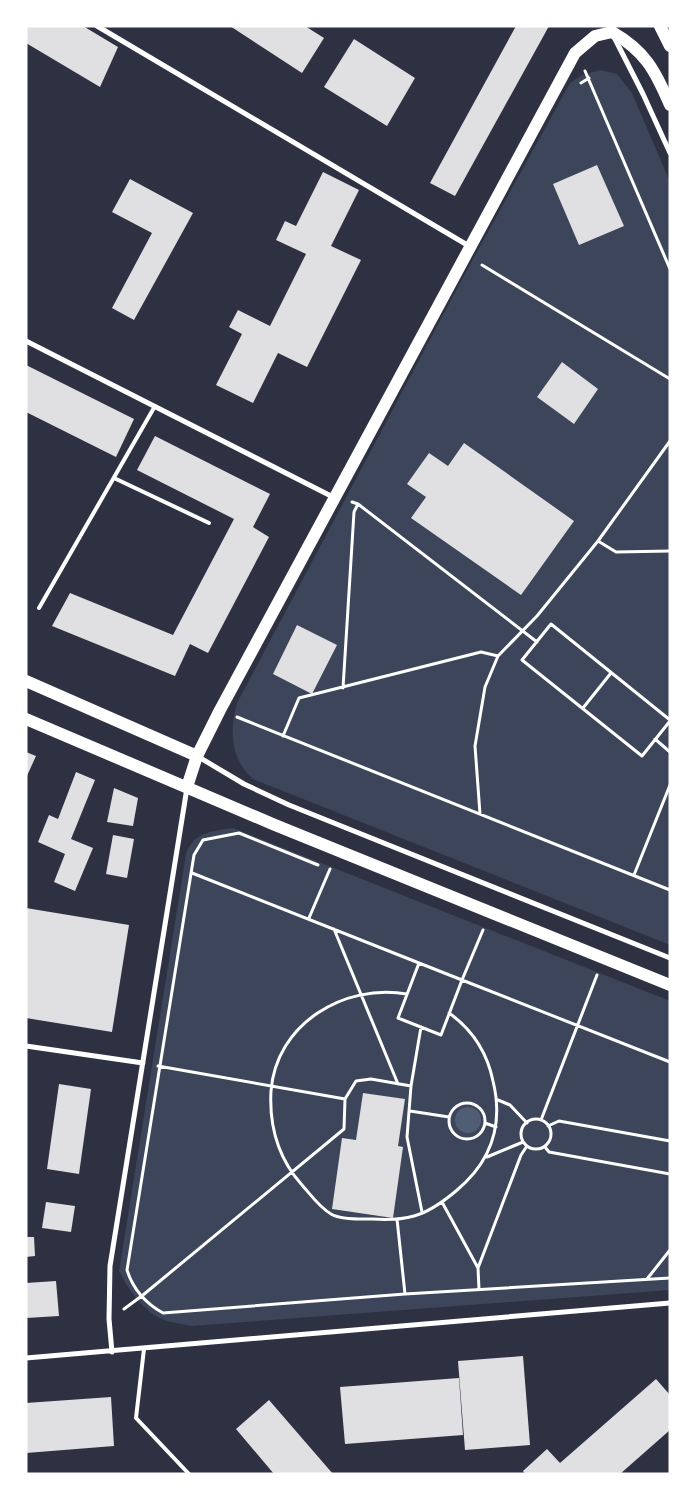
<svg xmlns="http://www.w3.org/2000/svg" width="696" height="1500" viewBox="0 0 696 1500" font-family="Rubik,sans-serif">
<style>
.green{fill:#3c4559}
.water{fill:#4f5d75}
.building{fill:#e0e0e3}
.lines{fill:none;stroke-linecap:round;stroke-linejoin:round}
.path{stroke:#fff;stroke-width:3}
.service{stroke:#fff;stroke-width:4}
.minor{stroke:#fff;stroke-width:5}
.primary{stroke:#fff;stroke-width:12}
</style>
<rect width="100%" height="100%" fill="#2d3142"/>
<path class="green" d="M600 70 617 74 632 93 670 182V945L253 779C231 760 229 731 237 703L461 281 570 83 582 75Z
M233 828 670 1001V1290L192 1326C183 1324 173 1323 164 1320 144 1312 129 1291 119 1271L186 854C193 832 213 831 233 828Z"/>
<path class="water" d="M455 1120a13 13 0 1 1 26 0a13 13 0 1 1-26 0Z"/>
<path class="building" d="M26 26H83L118 47 100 87 26 43Z
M230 26H305L324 38 302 73Z
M516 26H549L455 196 430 183Z
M354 39 415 78 387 126 324 87Z
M597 165 624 226 579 245 553 184Z
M323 172 359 190 331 246 361 260 307 367 278 353 253 403 216 385 242 334 229 327 238 310 270 326 306 254 276 240 285 221 296 226Z
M130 179 193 213 134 320 112 308 152 233 112 212Z
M562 362 598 389 574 424 537 397Z
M26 365 134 419 116 457 26 412Z
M155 436 270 494 253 527 269 537 208 653 190 644 175 676 52 626 70 593 173 635 234 519 137 470Z
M464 443 574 521 521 595 411 518 426 497 407 484 429 453 448 466Z
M297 625 337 645 312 694 273 674Z
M26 752 36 756 26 778Z
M76 772 95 780 71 839 93 848 75 891 54 882 65 854 38 842 49 815 58 819Z
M114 788 138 798 133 826 107 822Z
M113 835 134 839 127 878 106 874Z
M26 908 129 925 112 1032 26 1018Z
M59 1084 91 1089 79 1174 47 1169Z
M363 1093 405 1099 398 1146 403 1147 393 1218 332 1209 342 1138 356 1140Z
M46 1202 75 1206 71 1232 42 1228Z
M26 1237H34L35 1256 26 1257Z
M56 1281 59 1316 26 1318V1283Z
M523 1356 530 1445 465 1450 458 1361Z
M459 1378 463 1435 345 1444 340 1387Z
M656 1379 670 1395V1430L620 1474H525L523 1471 547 1449 560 1463Z
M111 1397 114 1446 26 1453V1403Z
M269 1400 333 1474H274L236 1429Z"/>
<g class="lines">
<path class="path" d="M585 71 670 269
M581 83 589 78
M482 265 670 379
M352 502 358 504 537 642
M598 541 616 552 670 551
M343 688 354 512 358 504
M583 708 611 673
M237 717 670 890
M670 720 551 624 522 660 642 756 670 721
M283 736 299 698 481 652 498 656 537 616 598 541 670 441
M655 739 670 752
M480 814 475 746 485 687 498 656
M318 865 239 833 203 840 194 855 127 1270C133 1289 145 1303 163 1313L405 1294 670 1278
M192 873 419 963
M634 875 670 785
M309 918 330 869
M334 929 398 1084
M483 930 462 980 670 1062
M419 963 462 980 441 1035 398 1018Z
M407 994C344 983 276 1024 271 1091 269 1127 278 1158 302 1185 311 1195 319 1207 331 1214 341 1220 361 1219 372 1219 386 1220 400 1220 414 1216 429 1212 444 1201 456 1191 491 1162 504 1126 493 1081 487 1052 473 1030 449 1013
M421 1027 411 1086 407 1137 422 1212
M158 1066 345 1099
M498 1100 510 1105 527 1123
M449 1121a18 18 0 1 1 36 0a18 18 0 1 1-36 0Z
M410 1111 449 1117
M521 1134a15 15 0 1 1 30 0a15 15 0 1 1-30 0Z
M541 1120 597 975
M485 1123 496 1127
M548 1126 559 1121 670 1141
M545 1147 549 1152 670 1174
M487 1157 523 1142
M442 1202 478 1268
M397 1219 405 1294
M647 1279 670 1250
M479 1289 478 1268 521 1155 527 1146
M124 1309 143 1295 344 1129 345 1099 356 1081 371 1079 411 1086"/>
<path class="service" d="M114 478 209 523
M39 608 155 406
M144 1349 136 1418 189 1474"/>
<path class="minor" d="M97 26 469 246
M614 37 643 94 670 153
M26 341 333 497
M197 756 244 784 289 805 670 958
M26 1046 143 1063
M112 1352 109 1319 110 1266 187 788
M26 1358 670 1303"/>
<path class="primary" d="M660 26 670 46
M612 32C645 51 655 70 670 105
M26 681 197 756
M26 719 275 825 670 985
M187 787 197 756 220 710 575 53 595 36 612 32"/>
</g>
<rect width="696" height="1500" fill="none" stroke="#ffffff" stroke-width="55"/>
</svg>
